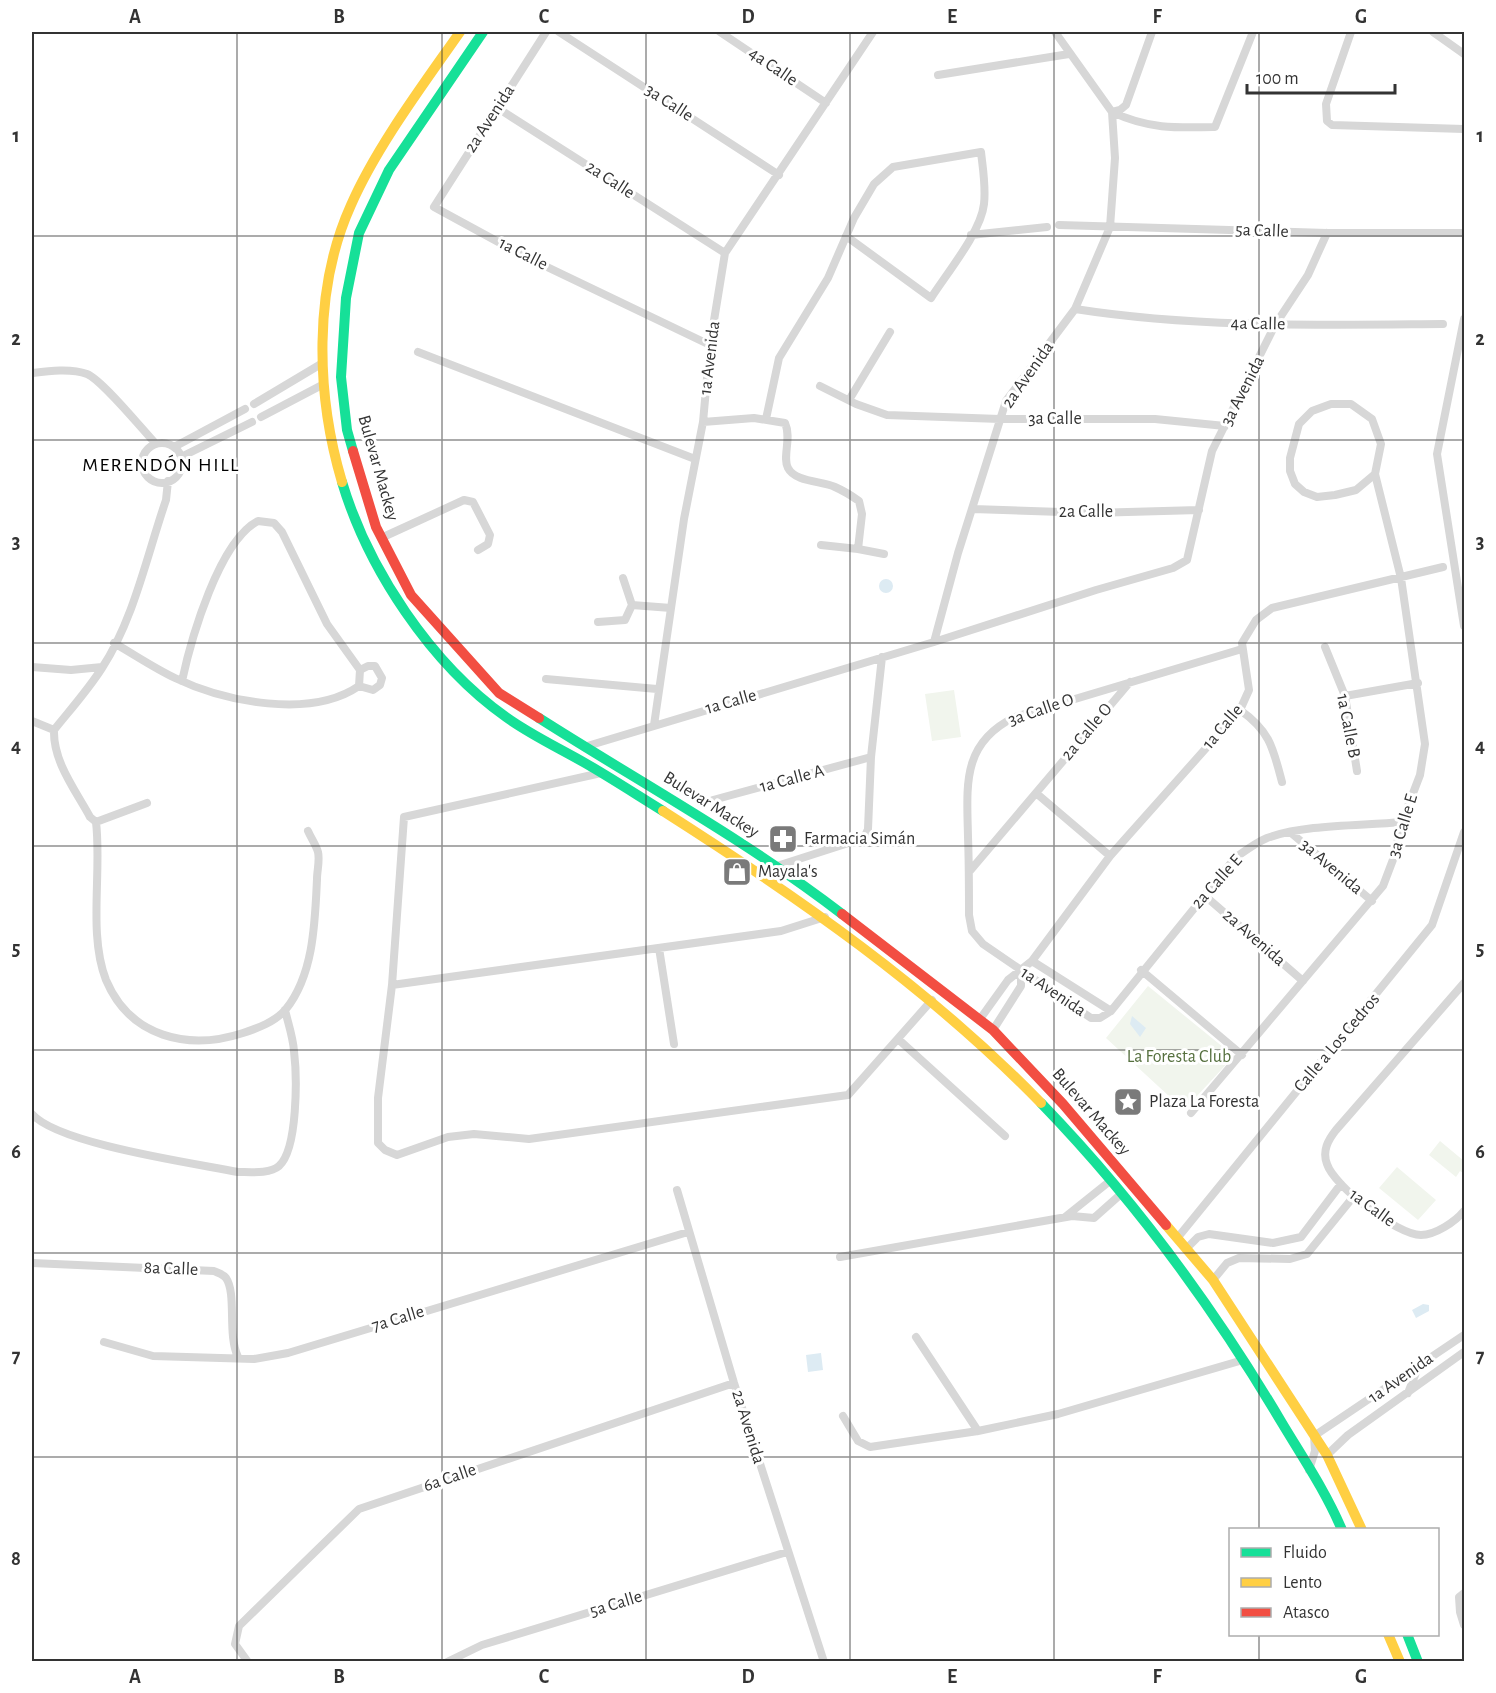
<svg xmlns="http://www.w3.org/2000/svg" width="1496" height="1693" viewBox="0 0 1496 1693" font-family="'Alegreya Sans',sans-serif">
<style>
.green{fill:#f1f5ed}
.water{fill:#ddebf3}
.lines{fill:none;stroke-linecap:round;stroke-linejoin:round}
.street{stroke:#d7d7d7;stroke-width:8}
.fast{stroke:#16e098;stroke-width:10}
.slow{stroke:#ffcf43;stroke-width:10}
.jam{stroke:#f24e42;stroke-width:10}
.grid{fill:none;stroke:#333;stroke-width:1.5;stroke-opacity:0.55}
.labels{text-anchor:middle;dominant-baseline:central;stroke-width:6;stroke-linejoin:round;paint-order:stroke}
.street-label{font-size:18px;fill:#333;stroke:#fff}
.poi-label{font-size:18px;fill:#333;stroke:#fff;text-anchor:start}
.park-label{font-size:18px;fill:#56703f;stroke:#fff}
.neighbourhood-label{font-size:20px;letter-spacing:1.5px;fill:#000;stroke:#fff}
.neatline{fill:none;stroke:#333;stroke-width:2}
.grid-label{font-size:20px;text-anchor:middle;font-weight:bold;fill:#333}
</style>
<rect width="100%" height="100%" fill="#fff"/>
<path class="green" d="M954 690 961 737 932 741 925 694Z
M1148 986 1234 1056 1184 1110 1106 1038Z
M1440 1141 1464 1161 1463 1173 1460 1171 1456 1177 1429 1155Z
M1397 1167 1436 1200 1418 1220 1379 1188Z"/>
<path class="water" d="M879 586a7 7 0 1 1 14 0a7 7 0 1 1-14 0Z
M1132 1016 1146 1028 1140 1037 1130 1024Z
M1423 1304 1429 1305V1311L1416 1318 1412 1310Z
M821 1353 823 1370 808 1372 806 1355Z"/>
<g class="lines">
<path class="street" d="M546 32 434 207 524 256 710 345
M559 32 779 175
M720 32 826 103
M1055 32 1112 112 1120 110 1126 105 1152 32
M1351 32 1326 104 1327 121 1332 125 1464 129
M1433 32 1464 54
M938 75 1069 54
M496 107 725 253
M1059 225 1327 233H1464
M971 235 1047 227
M1075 309C1197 328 1320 325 1443 324
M1464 319 1437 454 1464 626
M418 352 695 459
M32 373C48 371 71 368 87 374 102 380 142 429 155 443
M820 386 856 404 887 415 1000 419H1155L1225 426
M849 400 890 332
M254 404 321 364
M1331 404H1351L1372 419 1381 444 1375 474 1356 490 1335 495 1317 497 1304 492 1295 484 1290 471V458L1299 424 1312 411Z
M261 417 322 385
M766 419 779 358 828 278 854 218 874 184 893 167 981 152C983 170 986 186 984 204 981 232 947 273 931 298L846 236
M703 422 754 418 785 423C792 438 782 457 788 468 795 482 822 481 835 487 844 491 852 496 859 501L862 514 858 549 821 545
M142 463a20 20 0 1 1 40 0a20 20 0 1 1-40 0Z
M174 447 245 409
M181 457 252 422
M973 509 1092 513 1199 510
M381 538 464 500 473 502 490 535 488 544 478 550
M858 549 884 554
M623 578 632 605 671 608
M598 622 625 620 632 605
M934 642 958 553 1006 401 1075 309 1110 227 1115 158 1112 112C1148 129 1176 128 1215 127L1253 32
M114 643C135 655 154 668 175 678 225 702 311 719 359 686L360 670 327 624 282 532 274 523 258 521C219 541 191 639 182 681
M1325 647 1345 696 1357 771
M1242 649 1015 717C961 743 967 786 968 837 969 863 969 889 969 915L972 931 983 944 1091 1018H1100L1111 1011 1235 858C1245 851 1255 843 1267 838 1306 824 1360 826 1402 822
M32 667 71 670 102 667
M546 679 657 689
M359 686 373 690 380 685 382 678 375 666H368L360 670
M1345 696 1418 683
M1240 710C1270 731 1273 748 1282 782
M32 721 54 730C53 762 76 791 90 817L96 822C102 872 88 934 106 980 130 1037 188 1051 243 1033 258 1028 275 1022 286 1009 314 974 315 921 317 879 317 871 320 860 318 852 316 845 311 838 308 831
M654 725 684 519 703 422 710 345 725 253 873 32
M54 730C70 710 88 690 102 668 134 619 147 555 166 500L168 481
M584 747 934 642 1096 590 1173 568 1187 560 1212 451 1275 325 1308 275 1327 233
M601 773 404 817 392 985 378 1098V1143L385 1150 397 1155 448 1137 474 1134 529 1139 848 1095 932 1000
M1036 793 1110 856
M713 800 871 757
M96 822 147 803
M1290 832 1372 901
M777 866 864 838 868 829 871 757 882 657
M969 872 1130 682
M1204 895 1303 981
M659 948 674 1044
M1032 961 1111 1011
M1141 970 1242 1055
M1464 983 1336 1130C1328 1140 1322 1151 1327 1164 1334 1186 1397 1235 1421 1235 1435 1235 1455 1222 1464 1211
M392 985 781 931 825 917
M980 1019 1008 980 1032 961 1110 856 1240 710 1249 690 1242 643 1256 620 1272 608 1443 567
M993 1030 1021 986V971
M898 1039 1005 1136
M1191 1113 1383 886 1394 857 1402 822 1420 775 1425 744 1401 578 1375 474
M32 1114C58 1144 193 1163 238 1172 250 1172 270 1174 279 1166 298 1149 297 1076 294 1051 293 1037 288 1023 285 1010
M677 1190 734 1383 824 1662
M1065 1217 1110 1181
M1179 1236 1432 925 1464 832
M1188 1247 1198 1237 1209 1234 1273 1243 1301 1237 1341 1184
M840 1257 1072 1216 1094 1218 1121 1194
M32 1263 214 1271C218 1273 223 1274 226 1278 237 1294 227 1334 238 1357
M1213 1280 1227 1263 1239 1258 1290 1259 1307 1254 1354 1196
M916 1337 978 1431
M104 1342 153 1356 254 1359 288 1353 688 1232
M1408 1393 1419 1365
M843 1416 858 1441 870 1447 978 1431 1058 1414 1243 1360
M1327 1455 1348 1435 1464 1352
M1309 1470 1315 1451 1314 1436 1464 1335
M1464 1593 1459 1597 1460 1612 1464 1625
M248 1662 235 1644 239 1626 359 1509 734 1383
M447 1662 482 1645 787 1552"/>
<path class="fast" d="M353 451 347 430 341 377 346 298 359 233 389 170 483 32
M342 482C368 569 431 664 506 717 531 735 559 748 585 763 611 778 637 795 663 811
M539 718C641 783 746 840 842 914
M1041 1103C1134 1199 1214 1308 1282 1423 1303 1458 1326 1492 1342 1530
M1407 1634 1418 1662"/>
<path class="slow" d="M342 482C316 395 313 289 351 205 377 146 423 85 460 32
M663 811C798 897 929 988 1041 1103
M1166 1225 1213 1280 1327 1455 1362 1530
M1388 1634 1400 1662"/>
<path class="jam" d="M353 451 376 527 411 595 499 693 539 718
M842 914 993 1030 1063 1104 1166 1225"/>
</g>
<path class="grid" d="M237 32V1662M442 32V1662M646 32V1662M850 32V1662M1054 32V1662M1259 32V1530M32 236H1464M32 440H1464M32 643H1464M32 846H1464M32 1050H1464M32 1253H1464M32 1457H1464M1259 1634V1662"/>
<defs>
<g id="pharmacy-square" transform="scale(1.5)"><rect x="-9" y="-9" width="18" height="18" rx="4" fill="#7a7a7a" stroke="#fff"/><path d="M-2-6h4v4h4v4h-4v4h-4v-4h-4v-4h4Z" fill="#fff"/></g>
<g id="shop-square" transform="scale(1.5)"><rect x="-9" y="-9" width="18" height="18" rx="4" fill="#7a7a7a" stroke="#fff"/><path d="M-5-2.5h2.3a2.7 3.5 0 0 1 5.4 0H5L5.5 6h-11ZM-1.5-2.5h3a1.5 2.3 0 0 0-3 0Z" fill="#fff"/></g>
<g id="sight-square" transform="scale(1.5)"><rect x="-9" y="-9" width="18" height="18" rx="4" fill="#7a7a7a" stroke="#fff"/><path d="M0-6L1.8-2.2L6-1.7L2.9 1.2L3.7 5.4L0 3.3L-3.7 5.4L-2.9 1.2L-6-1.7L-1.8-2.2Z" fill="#fff"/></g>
</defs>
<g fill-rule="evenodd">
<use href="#pharmacy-square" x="783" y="839"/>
<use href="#shop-square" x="737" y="872"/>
<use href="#sight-square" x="1128" y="1102"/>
</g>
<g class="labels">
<g class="street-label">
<text transform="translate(773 67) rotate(34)">4a Calle</text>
<text transform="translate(669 103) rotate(33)">3a Calle</text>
<text transform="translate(490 119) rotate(-57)">2a Avenida</text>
<text transform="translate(610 180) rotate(33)">2a Calle</text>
<text transform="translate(1262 231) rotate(2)">5a Calle</text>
<text transform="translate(523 254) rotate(27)">1a Calle</text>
<text transform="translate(1258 324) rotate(1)">4a Calle</text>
<text transform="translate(710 358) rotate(-83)">1a Avenida</text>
<text transform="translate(1028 375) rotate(-55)">2a Avenida</text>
<text transform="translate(1243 391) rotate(-63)">3a Avenida</text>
<text x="1055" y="419">3a Calle</text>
<text transform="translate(378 468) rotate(74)">Bulevar Mackey</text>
<text x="1086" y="512">2a Calle</text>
<text transform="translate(731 702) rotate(-16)">1a Calle</text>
<text transform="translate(1041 710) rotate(-19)">3a Calle O</text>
<text transform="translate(1348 726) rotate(79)">1a Calle B</text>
<text transform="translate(1223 727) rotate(-50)">1a Calle</text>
<text transform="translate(1087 732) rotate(-50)">2a Calle O</text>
<text transform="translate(792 779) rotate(-15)">1a Calle A</text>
<text transform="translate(711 805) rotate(32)">Bulevar Mackey</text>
<text transform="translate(1403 826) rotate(-73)">3a Calle E</text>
<text transform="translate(1331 867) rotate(40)">3a Avenida</text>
<text transform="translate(1217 882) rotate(-48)">2a Calle E</text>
<text transform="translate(1254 938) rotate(41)">2a Avenida</text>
<text transform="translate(1053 992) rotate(34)">1a Avenida</text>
<text transform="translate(1337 1043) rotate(-50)">Calle a Los Cedros</text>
<text transform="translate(1091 1112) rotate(49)">Bulevar Mackey</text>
<text transform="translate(1372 1208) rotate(36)">1a Calle</text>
<text transform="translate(171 1269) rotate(2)">8a Calle</text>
<text transform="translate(398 1319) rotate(-17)">7a Calle</text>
<text transform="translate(1401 1378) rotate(-35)">1a Avenida</text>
<text transform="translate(748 1427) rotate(73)">2a Avenida</text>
<text transform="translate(450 1478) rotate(-19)">6a Calle</text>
<text transform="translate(616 1604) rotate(-17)">5a Calle</text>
</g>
<g class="poi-label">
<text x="804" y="839">Farmacia Simán</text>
<text x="758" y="872">Mayala's</text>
<text x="1149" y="1102">Plaza La Foresta</text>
</g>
<g class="park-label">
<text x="1179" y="1057">La Foresta Club</text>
</g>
<g class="neighbourhood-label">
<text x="161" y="465">MERENDÓN HILL</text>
</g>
</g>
<rect width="1496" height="1693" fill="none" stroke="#ffffff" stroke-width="66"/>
<rect x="1229" y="1528" width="210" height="108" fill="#ffffff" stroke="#adadad" stroke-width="1.5"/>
<rect x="1241" y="1548" width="30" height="9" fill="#16e098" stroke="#adadad" stroke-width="1.5"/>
<text x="1283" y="1558" font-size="18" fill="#333333">Fluido</text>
<rect x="1241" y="1578" width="30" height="9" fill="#ffcf43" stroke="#adadad" stroke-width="1.5"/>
<text x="1283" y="1588" font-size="18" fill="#333333">Lento</text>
<rect x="1241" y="1608" width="30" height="9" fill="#f24e42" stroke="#adadad" stroke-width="1.5"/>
<text x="1283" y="1618" font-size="18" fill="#333333">Atasco</text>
<path d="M1247 84v9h148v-9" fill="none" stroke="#333333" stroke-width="3"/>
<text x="1256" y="84" font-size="18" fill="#333333" stroke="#ffffff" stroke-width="4.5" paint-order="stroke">100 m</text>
<rect x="33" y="33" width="1430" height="1627" class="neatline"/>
<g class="grid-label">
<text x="135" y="23">A</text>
<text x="339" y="23">B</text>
<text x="544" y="23">C</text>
<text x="748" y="23">D</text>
<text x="952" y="23">E</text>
<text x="1157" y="23">F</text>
<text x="1361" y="23">G</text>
<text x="16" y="142">1</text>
<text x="1480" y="142">1</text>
<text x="16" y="345">2</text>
<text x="1480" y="345">2</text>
<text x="16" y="548">3</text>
<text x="1480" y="548">3</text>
<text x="16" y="752">4</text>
<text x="1480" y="752">4</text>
<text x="16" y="955">5</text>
<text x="1480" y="955">5</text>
<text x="16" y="1158">6</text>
<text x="1480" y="1158">6</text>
<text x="16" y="1362">7</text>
<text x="1480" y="1362">7</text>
<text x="16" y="1565">8</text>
<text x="1480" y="1565">8</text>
<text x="135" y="1683">A</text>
<text x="339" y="1683">B</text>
<text x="544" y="1683">C</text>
<text x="748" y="1683">D</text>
<text x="952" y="1683">E</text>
<text x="1157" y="1683">F</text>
<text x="1361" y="1683">G</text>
</g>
</svg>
